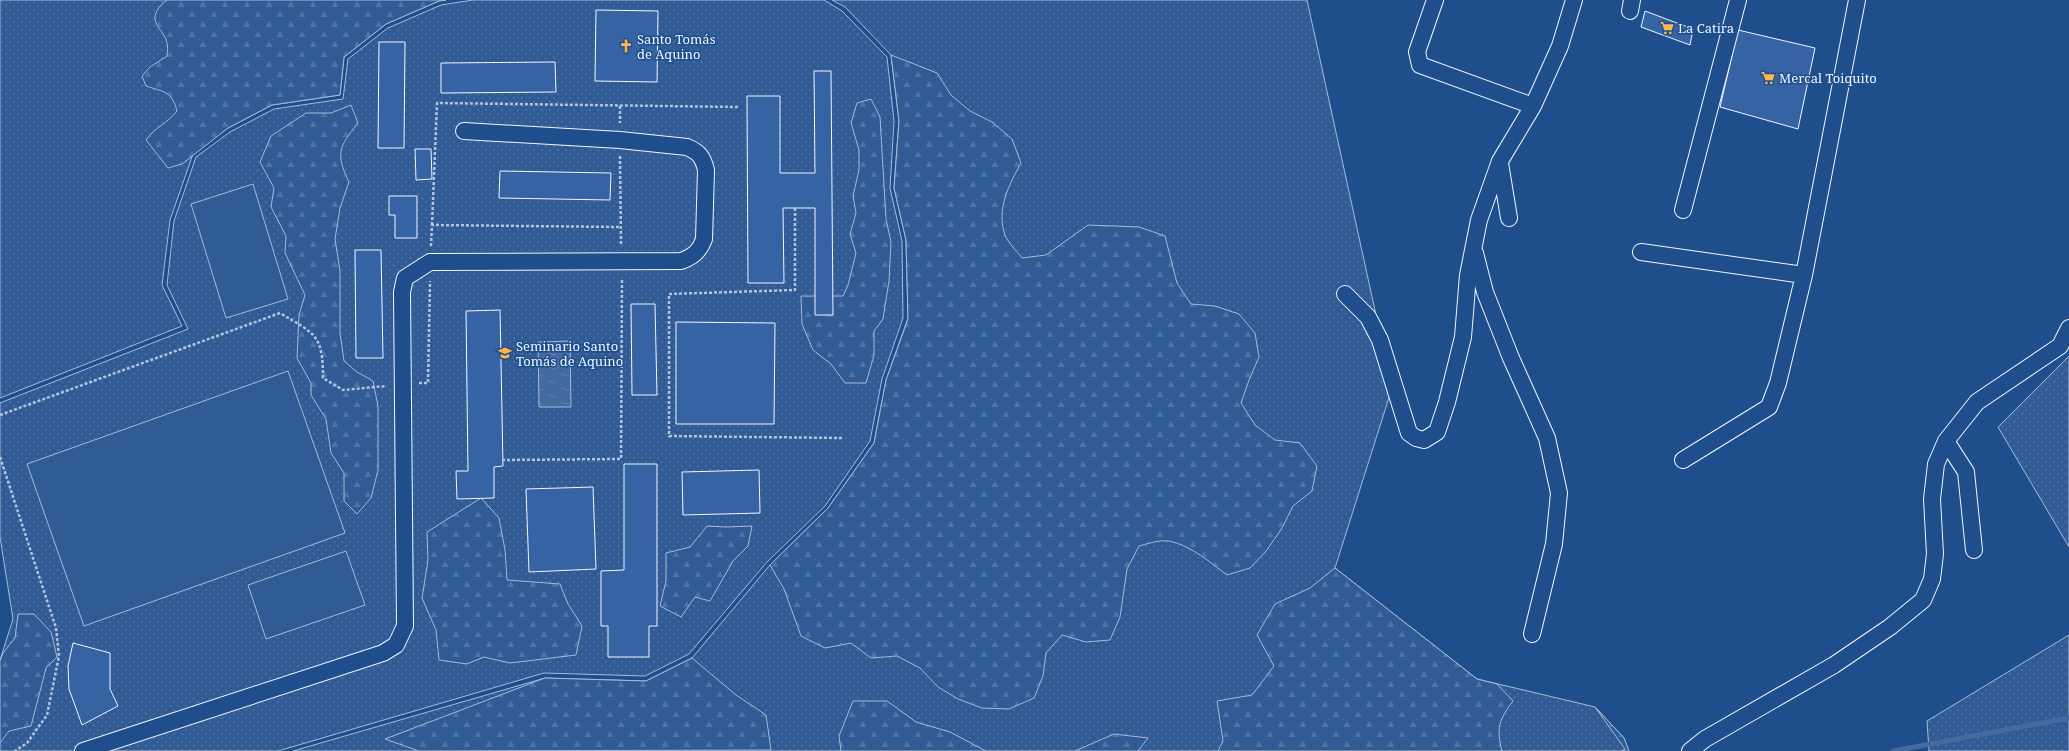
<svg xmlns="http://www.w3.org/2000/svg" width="2069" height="751" viewBox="0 0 2069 751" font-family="'Noto Serif',serif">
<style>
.grass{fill:url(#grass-dots);stroke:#a8bbd7}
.forest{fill:url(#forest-firs);stroke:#a8bbd7}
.built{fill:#305b95;stroke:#a8bbd7}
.water{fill:url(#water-ripples);stroke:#a8bbd7}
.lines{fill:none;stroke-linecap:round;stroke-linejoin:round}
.stream{stroke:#446ba0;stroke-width:5}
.building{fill:#3563a3;stroke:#f2f6ff}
.street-casing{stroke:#f2f6ff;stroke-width:18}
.path{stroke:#b3c4dc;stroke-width:2.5;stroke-dasharray:3 2;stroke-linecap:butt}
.street{stroke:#1f4e8c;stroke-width:16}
.labels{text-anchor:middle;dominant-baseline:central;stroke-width:3;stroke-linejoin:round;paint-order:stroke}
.poi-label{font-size:13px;fill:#f2f6ff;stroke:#1f4e8c;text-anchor:start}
</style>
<defs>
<pattern id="grass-dots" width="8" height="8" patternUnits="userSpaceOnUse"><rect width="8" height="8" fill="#305b95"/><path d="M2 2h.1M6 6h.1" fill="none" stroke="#4e73a5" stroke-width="1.8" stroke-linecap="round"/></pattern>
<pattern id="forest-firs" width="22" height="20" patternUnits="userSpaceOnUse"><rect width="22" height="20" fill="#305b95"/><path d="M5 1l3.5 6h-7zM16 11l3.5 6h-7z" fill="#4e73a5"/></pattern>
<pattern id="water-ripples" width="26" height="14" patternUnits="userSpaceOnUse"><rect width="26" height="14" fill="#446ba0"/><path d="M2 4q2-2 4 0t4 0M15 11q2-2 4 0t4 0" fill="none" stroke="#5f81ae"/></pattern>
</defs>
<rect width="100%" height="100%" fill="#1f4e8c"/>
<path class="grass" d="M0 0H446L439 1 386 24 344 57 340 95 272 105 228 128 193 154 170 220 162 285 182 326 0 398Z
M473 0H824L842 11 887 57 894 121 890 188 902 241 903 318 882 379 870 441 825 506 767 562 689 654 645 676 544 673 278 751H0V660L13 619 0 537V403L188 329 167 285 174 221 196 157 230 132 274 109 343 99 348 59 388 28 441 5Z
M832 0H1307L1392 388 1335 568 1477 679 1595 707 1624 738 1629 751H293L545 678 646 681 692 658 770 565 828 508 874 443 886 380 908 318 906 240 894 188 899 121 891 55 845 7Z
M2069 356V547L1998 427Z
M2069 635V751H1929L1927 721Z"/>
<path class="forest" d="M167 0H446L439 1 386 24 344 57 340 95 272 105 228 128 182 164 168 168 146 140C155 127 168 123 177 111 172 91 164 92 146 86L142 76 150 67 167 56C168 49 168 44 165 37 160 28 150 21 158 9 160 5 164 3 167 0Z
M891 55 937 73 951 95 970 111 992 122 1012 139 1021 163C1009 185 996 209 1005 235 1008 243 1017 251 1022 258L1046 255 1088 225 1139 227 1165 236 1177 283 1191 304 1215 306 1239 314 1255 333 1259 357 1249 380 1241 403 1255 425 1275 440 1300 443 1317 466 1312 491 1293 506 1282 528 1267 550 1250 568 1227 575C1211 563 1182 538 1160 541 1153 542 1146 544 1139 546L1127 569 1120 617 1110 640 1086 642 1062 635 1046 653 1043 676 1034 698 1009 709 982 708 958 699 938 687 920 668 897 656 871 658 851 643 825 648 801 636 784 589 770 565 828 508 874 443 886 380 908 319 906 240 894 188 899 121Z
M871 99 880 117 886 219 891 242 889 281 883 319 874 331V355L866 383H845L831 364 813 350 802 324 801 296H843L848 285 856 253 850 234 856 213 853 196 859 170V150L851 123 857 103Z
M351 105 358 123C339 147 335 153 349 182L340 208 335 239 340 271V333L344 361 357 372 373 381 378 406V470L371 498 357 514 344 501V473L331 453 326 419 311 395V383L297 358 299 315 305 295 285 253 286 236 271 207 274 188 260 162 271 136 306 113H331Z
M481 498 499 518 505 550 507 580 560 584 568 604 582 626 576 655 510 663 484 657 467 664 439 660 436 630 422 598 428 560 427 532Z
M707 526 726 527 752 526 748 546 733 561 710 601 695 597 681 617 660 606 666 581V553L690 547Z
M1335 568 1477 679 1497 684 1513 701C1499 719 1496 729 1502 751H1218L1223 741 1217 701 1252 695 1274 666 1257 635 1275 604 1310 588Z
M18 614H34L51 632 57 657 46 668 31 726 9 731 0 743V661L3 653 15 638Z
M692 658 736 695 766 715 771 750 419 751 385 739 545 678 646 681Z
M853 701H887L916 722 950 732 986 751H841L839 736Z
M1595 707 1624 738 1629 751H1622L1625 749Z
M1114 734 1148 738 1138 751H1075Z"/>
<path class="built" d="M253 184 288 299 226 318 191 204Z
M288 371 345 533 84 626 27 464Z
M346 551 365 605 266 639 248 585Z"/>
<path class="water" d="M570 341 571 407H539L538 342Z"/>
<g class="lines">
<path class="stream" d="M1893 751 2069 718"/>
</g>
<path class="building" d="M596 10 658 11 657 82 595 81Z
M1645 11 1693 29 1690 45 1641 27Z
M1738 30 1815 48 1798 129 1720 107Z
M379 42H405L404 148H378Z
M555 62 556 92 441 93V63Z
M814 71H831L833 315H815V208H783L784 283H748L747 96H780V173H815Z
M415 149H431L432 179 416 180Z
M500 171 611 173 610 200 499 198Z
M389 196H417V238H395V215H389Z
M355 250H381L383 358H356Z
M631 304H655L657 395H632Z
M500 310 503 466 494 467V498L457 499 456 471H468L466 311Z
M676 322 775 323 774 424H676Z
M624 464H657V626H649V657H608V626H601V571L624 570Z
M759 470 760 513 683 515 682 472Z
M593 487 596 569 529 572 526 489Z
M73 643 110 653V689L118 706 82 725 69 689 68 666Z"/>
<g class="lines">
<g class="street-casing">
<path id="street" d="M1435 0 1417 52 1420 65 1533 106
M1630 11 1632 0
M1500 163 1509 218
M1683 210 1738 0
M1641 252 1804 275
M1475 253 1485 292 1511 358 1547 438 1559 493 1554 544 1532 634
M1345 294 1368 317 1380 340 1409 433 1416 438 1424 440 1437 432 1447 402 1463 337 1468 275 1479 220 1500 161 1533 106 1560 46 1574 0
M1946 441 1966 472 1974 550
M1683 460 1769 407 1778 383 1804 275 1857 0
M83 751 383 653 396 645 405 626 402 292 405 278 430 262 681 261C693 257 700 251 704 239L706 170C703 157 699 152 687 147L620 140 464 131
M1690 751 1705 739 1834 665 1890 627 1923 600 1932 579 1935 554 1932 499 1936 464 1946 441 1977 402 2060 346 2069 328"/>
</g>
<path class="path" d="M620 106V123
M620 156 621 245
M795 208V290L669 294V436L842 438
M432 225 437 103 739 107
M431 246 432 225 620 227
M419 383H428L430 281
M0 415 280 313C315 334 323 334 323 378L343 390 386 386
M0 457 56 628 59 656 47 715 27 743 15 751
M502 460 621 459 622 278"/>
<use href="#street" class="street"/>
</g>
<defs>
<g id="supermarket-bare" transform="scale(1.08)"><path d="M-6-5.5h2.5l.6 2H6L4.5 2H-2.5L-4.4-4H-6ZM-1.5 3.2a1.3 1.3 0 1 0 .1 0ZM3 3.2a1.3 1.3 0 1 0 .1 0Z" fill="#ffb74d" stroke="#1f4e8c" stroke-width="2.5" paint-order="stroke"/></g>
<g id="church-bare" transform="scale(1.08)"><path d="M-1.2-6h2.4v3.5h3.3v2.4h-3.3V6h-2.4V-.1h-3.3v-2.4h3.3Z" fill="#ffb74d" stroke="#1f4e8c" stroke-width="2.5" paint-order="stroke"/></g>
<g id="university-bare" transform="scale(1.08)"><path d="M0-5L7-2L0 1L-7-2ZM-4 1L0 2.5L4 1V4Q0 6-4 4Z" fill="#ffb74d" stroke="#1f4e8c" stroke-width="2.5" paint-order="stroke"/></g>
</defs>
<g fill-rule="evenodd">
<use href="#supermarket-bare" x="1667" y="28"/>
<use href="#church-bare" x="626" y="46"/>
<use href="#supermarket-bare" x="1768" y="78"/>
<use href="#university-bare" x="505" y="353"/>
</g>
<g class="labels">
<g class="poi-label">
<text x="1678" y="28">La Catira</text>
<text x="637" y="39">Santo Tomás<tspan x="637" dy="15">de Aquino</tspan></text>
<text x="1779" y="78">Mercal Toiquito</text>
<text x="516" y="346">Seminario Santo<tspan x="516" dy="15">Tomás de Aquino</tspan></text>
</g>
</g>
</svg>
